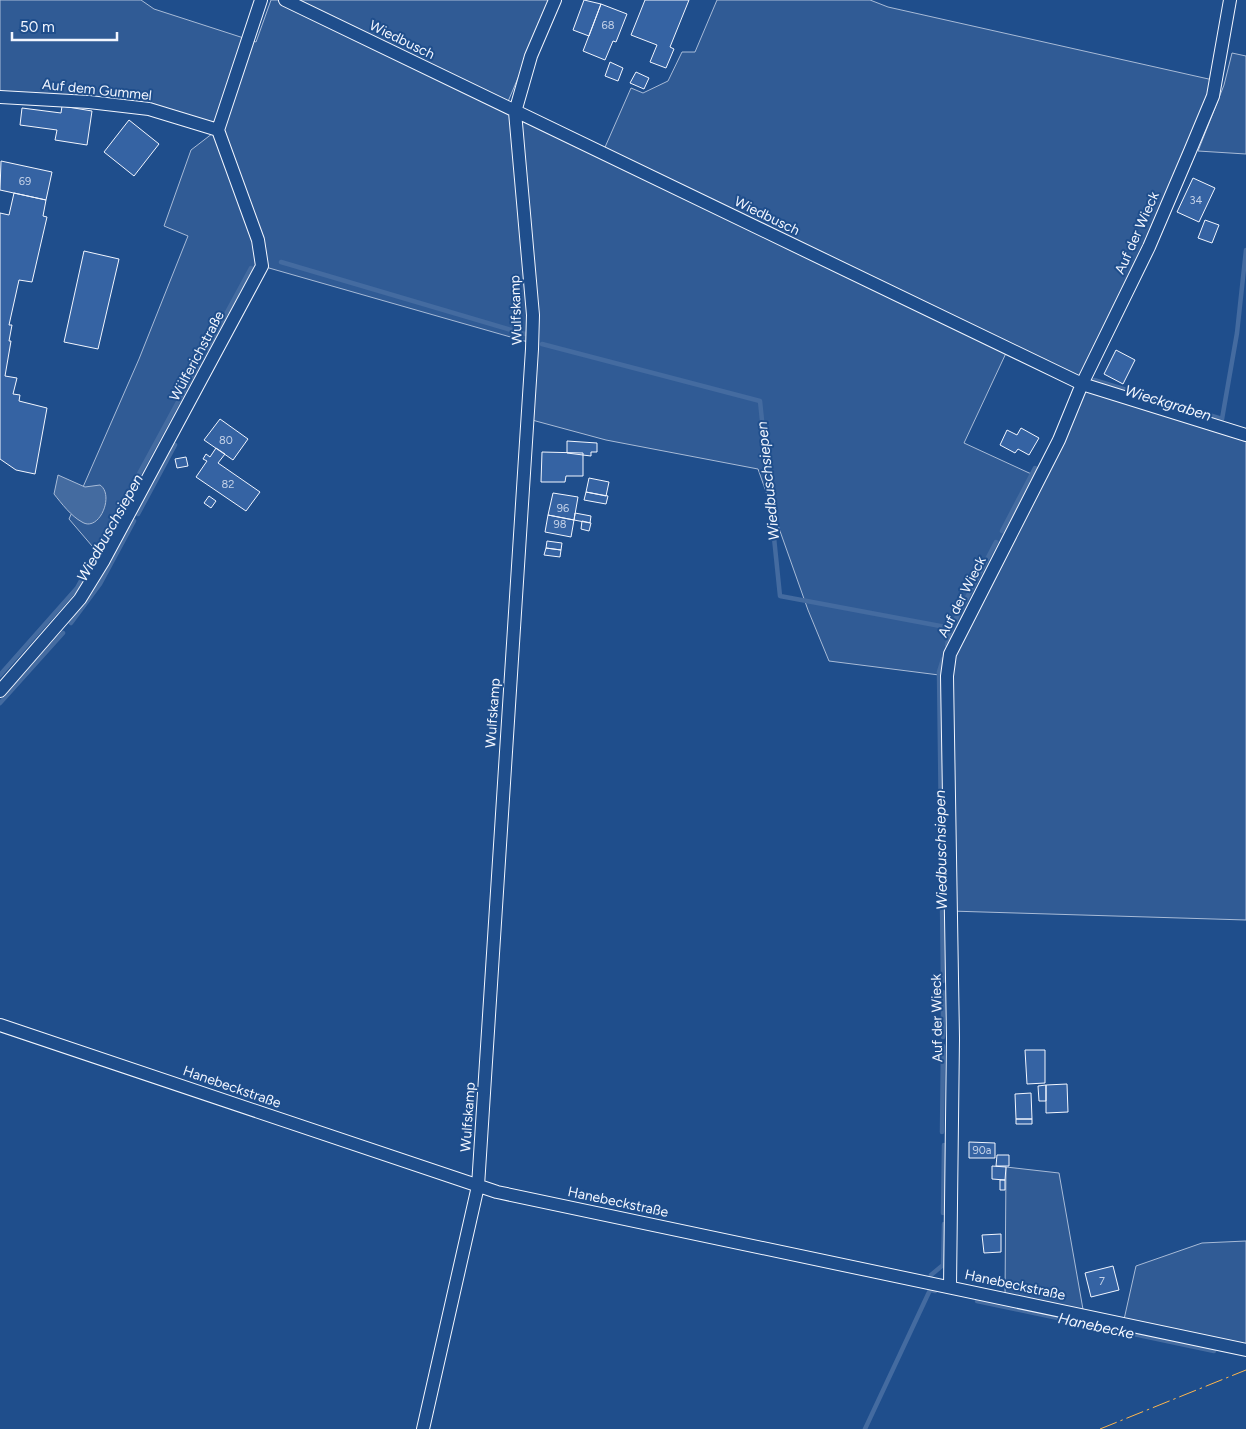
<svg xmlns="http://www.w3.org/2000/svg" width="1246" height="1429" viewBox="0 0 1246 1429" font-family="Figtree,sans-serif">
<style>
.built{fill:#305b95;stroke:#a8bbd7;fill-rule:evenodd}
.water{fill:#446ba0;stroke:#a8bbd7}
.lines{fill:none;stroke-linecap:round;stroke-linejoin:round}
.stream{stroke:#446ba0;stroke-width:4.5}
.building{fill:#3563a3;stroke:#f2f6ff}
.street-casing{stroke:#f2f6ff;stroke-width:14}
.street{stroke:#1f4e8c;stroke-width:12}
.power{stroke:#ffb74d;stroke-width:1;stroke-dasharray:18 4 2.5 4;stroke-linecap:butt}
.labels{text-anchor:middle;dominant-baseline:central;stroke-width:4;stroke-linejoin:round;paint-order:stroke}
.number-label{font-size:11px;fill:#c3d1e8}
.street-label{font-size:14px;fill:#f2f6ff;stroke:#1f4e8c}
.water-label{font-size:15px;font-style:italic;fill:#f2f6ff;stroke:#1f4e8c}
</style>
<rect width="100%" height="100%" fill="#1f4e8c"/>
<path class="built" d="M0 0H141L154 9 256 42 271 0H551L504 111 602 154 631 88 643 93 668 81 682 52H695L717 0H870L888 7 1213 80 1211 91 1082 384 1246 435V920L950 911 947 676 829 661 808 610 758 469 606 440 532 420 528 342 262 266 104 560 69 519 139 359 188 236 164 226 191 150 217 130 149 109 0 97ZM1007 351 1081 384 1040 478 964 443Z
M1232 53 1246 56V154L1198 151 1224 85Z
M1006 1167 1059 1173 1084 1315 1005 1298Z
M1246 1241V1350L1123 1324 1136 1266 1202 1243Z"/>
<path class="water" d="M58 475 85 487 100 485C115 495 99 533 82 522 71 516 62 504 54 494Z"/>
<g class="lines">
<path class="stream" d="M281 262 525 334
M542 344 760 401 780 596 951 628
M207 349 251 268
M1094 380 1222 419 1237 333 1246 250
M138 514 175 445
M1002 531 1035 468
M71 623 100 584 134 521
M947 645 951 628 996 542
M943 659 939 672 943 981
M0 675 77 588 198 365
M0 703 63 633
M943 992V1037
M942 1132 943 1046
M943 1213 944 1145
M931 1275 943 1265 944 1224
M977 1301 1214 1351
M865 1429 930 1290 935 1291"/>
</g>
<path class="building" d="M584 0 601 4 589 36 573 30Z
M645 0H689L670 47 674 49 666 68 650 62 657 45 631 35Z
M601 4 627 14 616 42 613 41 605 60 583 51Z
M610 62 623 68 618 81 605 76Z
M636 72 649 78 644 89 630 83Z
M62 106 92 111 87 145 55 140 57 130 20 125 22 108 61 113Z
M129 120 159 144 134 176 104 152Z
M1 161 52 172 46 200 0 190Z
M1193 178 1215 188 1199 222 1177 212Z
M14 193 46 200 43 216 47 217 32 282 19 280 9 325H12L9 341H11L5 376 17 378 13 394 20 395 19 401 47 408 35 474 16 470 0 459V213L9 215Z
M1205 220 1219 225 1212 243 1198 238Z
M84 251 119 259 98 349 64 342Z
M1116 350 1135 360 1123 384 1104 374Z
M220 419 248 439 233 460 204 440Z
M1021 428 1039 438 1029 455 1018 449 1015 453 1000 445 1007 430 1017 435Z
M567 441 597 443V452H591V456L567 453Z
M216 448 225 454 218 463 260 492 246 511 196 477 207 461 203 459 206 454 210 457Z
M542 452 583 453V476H566L565 482H541Z
M186 457 188 466 177 468 175 459Z
M589 478 609 482 606 496 586 492Z
M586 492 608 496 606 504 584 500Z
M553 493 578 497 574 520 548 515Z
M209 496 216 501 211 508 204 503Z
M575 513 591 516 590 523 574 520Z
M548 515 574 520 571 537 545 532Z
M582 521 591 523 589 531 581 529Z
M547 541 562 543 561 550 546 548Z
M546 548 561 550 560 557 544 555Z
M1025 1050H1045V1083L1027 1084Z
M1067 1084 1068 1112 1046 1113V1085Z
M1046 1085V1101H1039L1038 1086Z
M1031 1093 1032 1119H1016L1015 1094Z
M1016 1119H1032V1124H1016Z
M969 1142 995 1143V1158H969Z
M997 1155H1009V1166H996Z
M992 1166 1006 1167 1005 1180 992 1179Z
M1000 1180H1005V1190H1000Z
M1001 1234V1252L984 1253 982 1235Z
M1113 1266 1119 1290 1091 1297 1085 1273Z"/>
<g class="lines">
<g class="street-casing">
<path id="street" d="M285 0 1082 384 1246 435
M0 97 89 102 149 109 218 130
M0 691 80 599 104 560 262 266 258 240 218 130 261 0
M0 1025 497 1192 1246 1350
M950 1287 953 1038 947 676 950 654 1059 440 1082 384 1149 247 1190 151 1213 96 1230 0
M423 1429 478 1186 532 349 533 315 515 112 531 56 555 0"/>
</g>
<use href="#street" class="street"/>
<path class="power" d="M1100 1429 1246 1370"/>
</g>
<g class="labels">
<g class="number-label">
<text x="608" y="25">68</text>
<text x="25" y="181">69</text>
<text x="1196" y="200">34</text>
<text x="226" y="440">80</text>
<text x="228" y="484">82</text>
<text x="563" y="508">96</text>
<text x="560" y="524">98</text>
<text x="982" y="1150">90a</text>
<text x="1102" y="1281">7</text>
</g>
<g class="street-label">
<text transform="translate(402 40) rotate(26)">Wiedbusch</text>
<text transform="translate(97 90) rotate(6)">Auf dem Gummel</text>
<text transform="translate(767 216) rotate(26)">Wiedbusch</text>
<text transform="translate(1137 233) rotate(-66)">Auf der Wieck</text>
<text transform="translate(516 310) rotate(-92)">Wulfskamp</text>
<text transform="translate(197 356) rotate(-62)">Wülferichstraße</text>
<text transform="translate(962 597) rotate(-63)">Auf der Wieck</text>
<text transform="translate(493 713) rotate(-86)">Wulfskamp</text>
<text transform="translate(937 1018) rotate(-91)">Auf der Wieck</text>
<text transform="translate(232 1087) rotate(19)">Hanebeckstraße</text>
<text transform="translate(468 1117) rotate(-86)">Wulfskamp</text>
<text transform="translate(618 1202) rotate(12)">Hanebeckstraße</text>
<text transform="translate(1015 1285) rotate(12)">Hanebeckstraße</text>
</g>
<g class="water-label">
<text transform="translate(1168 403) rotate(17)">Wieckgraben</text>
<text transform="translate(768 481) rotate(-96)">Wiedbuschsiepen</text>
<text transform="translate(110 528) rotate(-61)">Wiedbuschsiepen</text>
<text transform="translate(941 850) rotate(-91)">Wiedbuschsiepen</text>
<text transform="translate(1096 1326) rotate(12)">Hanebecke</text>
</g>
</g>
<path d="M12 32v8h105v-8" fill="none" stroke="#f2f6ff" stroke-width="2.5"/>
<text x="20" y="32" font-size="15" fill="#f2f6ff" stroke="#1f4e8c" stroke-width="4" paint-order="stroke">50 m</text>
</svg>
